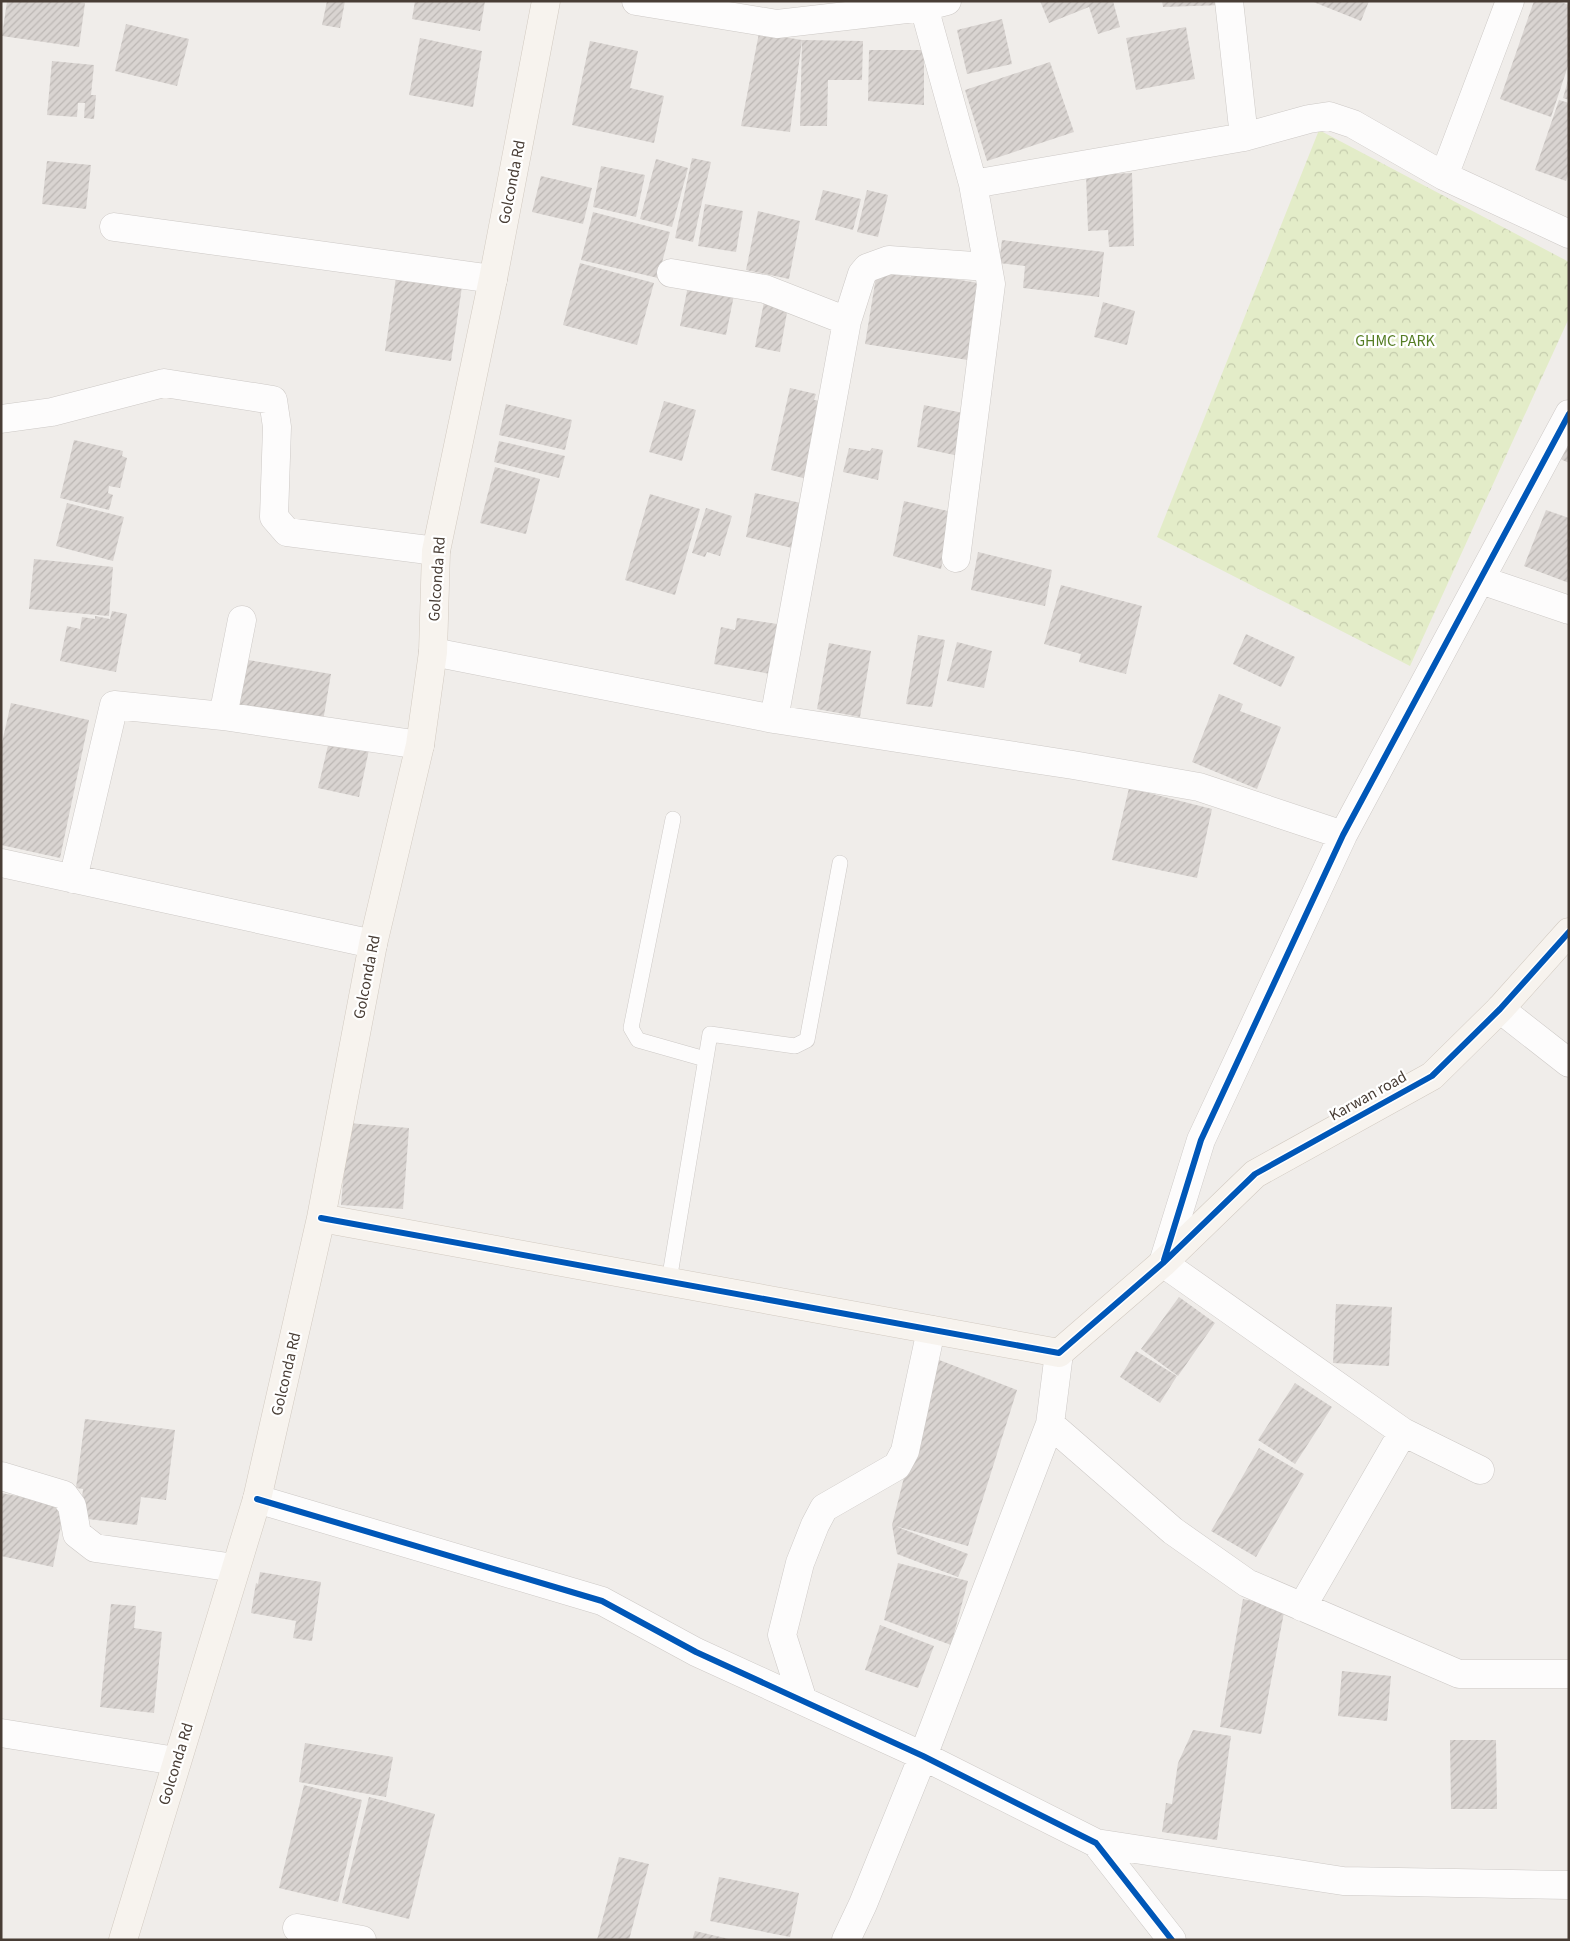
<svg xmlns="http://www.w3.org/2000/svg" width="1570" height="1941" viewBox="0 0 1570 1941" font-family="'Source Sans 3',sans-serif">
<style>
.park{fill:url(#park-crowns)}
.building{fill:url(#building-hatch)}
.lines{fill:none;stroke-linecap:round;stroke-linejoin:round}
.lane-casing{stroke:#cdc9c6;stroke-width:16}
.street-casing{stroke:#cdc9c6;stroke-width:29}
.secondary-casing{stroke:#d2cac1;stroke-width:29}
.lane{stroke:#fdfcfc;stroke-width:15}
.street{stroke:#fdfcfc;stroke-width:28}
.secondary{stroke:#f7f3ee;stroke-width:28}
.cycleway-casing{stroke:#fff;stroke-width:9}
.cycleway{stroke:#0057b8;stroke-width:6}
.labels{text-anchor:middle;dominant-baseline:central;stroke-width:4.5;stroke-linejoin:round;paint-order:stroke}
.street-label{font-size:16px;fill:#483d35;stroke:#fff}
.park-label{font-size:16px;fill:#557d24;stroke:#fff}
</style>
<defs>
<pattern id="park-crowns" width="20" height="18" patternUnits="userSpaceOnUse" patternTransform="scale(1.25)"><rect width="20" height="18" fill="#e3ecc8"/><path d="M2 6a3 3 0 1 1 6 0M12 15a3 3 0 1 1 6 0" fill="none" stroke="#c4cbac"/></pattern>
<pattern id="building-hatch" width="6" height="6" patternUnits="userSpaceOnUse" patternTransform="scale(1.25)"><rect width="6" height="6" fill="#d9d4d1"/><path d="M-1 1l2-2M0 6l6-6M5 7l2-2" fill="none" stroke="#bcb7b4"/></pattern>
</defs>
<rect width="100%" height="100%" fill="#f0edea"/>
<path class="park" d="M1319 130 1569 262V318L1410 666 1157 537Z"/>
<path class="building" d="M7 1H70L85 3 79 47 2 36Z
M327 1H345L340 28 322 25Z
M415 1H485L480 31 412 19Z
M1040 1H1113L1120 27 1098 34 1089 7 1049 23Z
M1162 1H1224V5L1163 7Z
M1311 1H1369L1361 21Z
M1534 1H1558L1569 5V63L1551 117 1500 99Z
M1002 19 1012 64 967 74 957 30Z
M126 24 189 39 177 86 115 71Z
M1186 27 1195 79 1136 90 1126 38Z
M759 33 802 40 863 41 862 80H828L827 126H800L802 40 790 132 741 126Z
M420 38 482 51 473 107 409 95Z
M590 41 638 51 630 88 664 96 654 143 572 125Z
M869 50H924V105L868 101Z
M52 61 94 65 91 95H96L94 119 84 118 85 103H78L77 117 47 115Z
M1050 62 1074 132 987 161 965 90Z
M1568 80H1569V100L1563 98Z
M1559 100 1569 103V172L1566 181 1535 170Z
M692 158 711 162 693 242 675 238Z
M656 159 688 168 672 227 640 219Z
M47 161 91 165 86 209 42 204Z
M601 166 645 175 636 217 593 207Z
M1132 173 1134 246 1109 247 1108 230 1088 231 1086 175Z
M541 176 592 188 583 224 532 212Z
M823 190 861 199 853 230 815 220Z
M867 190 888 195 878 237 857 232Z
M705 204 743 211 736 252 698 246Z
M758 211 800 221 789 279 746 270Z
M593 212 670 232 658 278 581 260Z
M1002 240 1104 252 1099 297 1023 288 1025 266 999 263Z
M580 263 654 283 637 345 563 325Z
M912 269 935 276 979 283 968 360 865 344 877 271 911 277Z
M397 271 463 280 451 361 385 351Z
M688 286 734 295 726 335 680 326Z
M765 297 789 301 780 352 755 347Z
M1103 302 1135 311 1127 345 1094 337Z
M790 388 816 394 814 400 826 402 811 480 771 470Z
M664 401 696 410 682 461 649 452Z
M506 404 572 420 565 450 499 435Z
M924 405 968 414 959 456 917 447Z
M1569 425V463L1556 457Z
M74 440 123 451 122 456 127 458 120 488 109 486 108 493 113 495 109 510 60 498Z
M499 441 565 456 559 478 494 462Z
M849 448 870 451 872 448 883 450 878 480 843 472Z
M495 467 540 479 526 534 480 523Z
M755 493 801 503 792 548 746 537Z
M650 494 700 509 675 595 625 580Z
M904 501 952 512 941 569 893 556Z
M67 503 124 517 113 561 56 546Z
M706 508 732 516 720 556 707 552 705 557 692 553Z
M1546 510 1569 518V583L1524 566Z
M978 552 1052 570 1045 606 971 590Z
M34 559 113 567 109 616 29 609Z
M1061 585 1142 606 1126 674 1079 662 1081 654 1044 644Z
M112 611 127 614 116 672 60 661 67 626 80 629 82 617 95 619V616L110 619Z
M737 618 784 625 776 675 714 664 721 627 735 630Z
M1246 634 1295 657 1281 687 1233 664Z
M918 635 945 640 932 707 906 704Z
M957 642 992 651 984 688 947 681Z
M829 643 871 651 860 717 817 709Z
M242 659 331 674 322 727 233 712Z
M1219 694 1243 704 1240 711 1281 727 1257 789 1192 762Z
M11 703 89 720 60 858 1 845V747Z
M330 737 370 745 359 797 318 788Z
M1129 788 1212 809 1197 878 1112 860Z
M348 1123 409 1128 403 1209 341 1205Z
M1179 1297 1215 1323 1178 1376 1141 1349Z
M1336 1304 1392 1307 1389 1366 1333 1363Z
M1136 1351 1177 1376 1160 1403 1120 1377Z
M934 1358 1017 1390 968 1546 895 1526 968 1554 958 1577 897 1554 892 1525Z
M1295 1383 1332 1407 1295 1464 1258 1440Z
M85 1419 175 1430 166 1500 141 1497 137 1525 80 1518 83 1489 76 1488Z
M1259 1448 1304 1474 1256 1557 1211 1531Z
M1 1493 65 1505 53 1567 1 1556Z
M898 1563 968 1581 951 1645 884 1620Z
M260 1572 321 1582 312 1641 293 1638 296 1621 251 1613 256 1583 258 1584Z
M1243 1599 1285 1607 1261 1734 1220 1727Z
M111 1604 136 1606 134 1628 162 1632 154 1713 100 1707Z
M880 1625 934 1646 918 1688 865 1670Z
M1342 1671 1391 1676 1387 1721 1338 1716Z
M1193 1730 1231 1736 1217 1840 1162 1832 1166 1803 1172 1804 1178 1763Z
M1450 1740H1496L1497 1809H1451Z
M305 1743 393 1757 386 1797 299 1782Z
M304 1785 362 1800 338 1902 279 1888Z
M369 1797 435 1814 409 1919 342 1903Z
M619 1857 649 1864 629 1940H597Z
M719 1877 799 1893 790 1937 710 1921Z
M695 1931 729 1939V1940H692Z"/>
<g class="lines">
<g class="lane-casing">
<path id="lane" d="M673 819 631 1028 638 1040 705 1059
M669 1281 710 1034 795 1046 807 1040 840 863"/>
</g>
<g class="street-casing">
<path id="street" d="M636 1 777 24 924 7 947 1
M924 7 973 184 991 284 956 558
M1244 137 1309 119 1329 116 1353 124 1444 176 1569 234
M1444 176 1510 1
M973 184 1244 137 1229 1
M114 227 493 279
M671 273 765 289 847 321
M1 419 52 412 164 383 273 400 277 427 274 517 287 532 436 551
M1481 580 1569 610
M433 652 774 719 1073 765 1199 787 1343 835
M223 716 242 620
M774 719 847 321 862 274 867 268 889 260 988 267
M1 863 373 944
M73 879 114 705 223 716 420 745
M1500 1009 1569 1063
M1050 1424 1173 1531 1247 1583 1459 1674H1569
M1480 1470 1403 1432 1163 1263 1201 1140 1343 835 1569 414
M1 1476 64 1495 72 1506 77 1534 95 1548 235 1568
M257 1499 602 1601 696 1652 923 1756 1096 1843 1172 1940
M1302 1607 1403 1432
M803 1701 782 1635 800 1563 815 1525 824 1508 897 1466 905 1451 931 1330
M1 1733 176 1761
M1096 1843 1343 1881 1569 1885
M297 1928 362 1940
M846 1940 863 1904 923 1756 1050 1424 1059 1353"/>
</g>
<g class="secondary-casing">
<path id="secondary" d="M321 1218 1059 1353 1163 1263 1255 1174 1432 1076 1500 1009 1569 932
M123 1940 257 1499 321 1218 373 944 420 745 433 652 436 551 493 279 546 1"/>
</g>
<use href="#lane" class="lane"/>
<use href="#street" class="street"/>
<use href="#secondary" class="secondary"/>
<g class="cycleway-casing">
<path id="cycleway" d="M321 1218 1059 1353 1163 1263 1255 1174 1432 1076 1500 1009 1569 932
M1164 1260 1201 1140 1343 835 1569 414
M257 1499 602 1601 696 1652 923 1756 1096 1843 1172 1940"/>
</g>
<use href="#cycleway" class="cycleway"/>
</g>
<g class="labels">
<g class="street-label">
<text transform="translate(512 182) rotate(-79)">Golconda Rd</text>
<text transform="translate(437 579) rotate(-86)">Golconda Rd</text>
<text transform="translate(367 977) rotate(-79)">Golconda Rd</text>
<text transform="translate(1368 1096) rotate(-29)">Karwan road</text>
<text transform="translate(286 1374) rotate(-77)">Golconda Rd</text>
<text transform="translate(176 1764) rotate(-73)">Golconda Rd</text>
</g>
<g class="park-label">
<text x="1395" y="341">GHMC PARK</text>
</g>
</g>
<rect width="1570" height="1941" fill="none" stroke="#483d35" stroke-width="5"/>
</svg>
